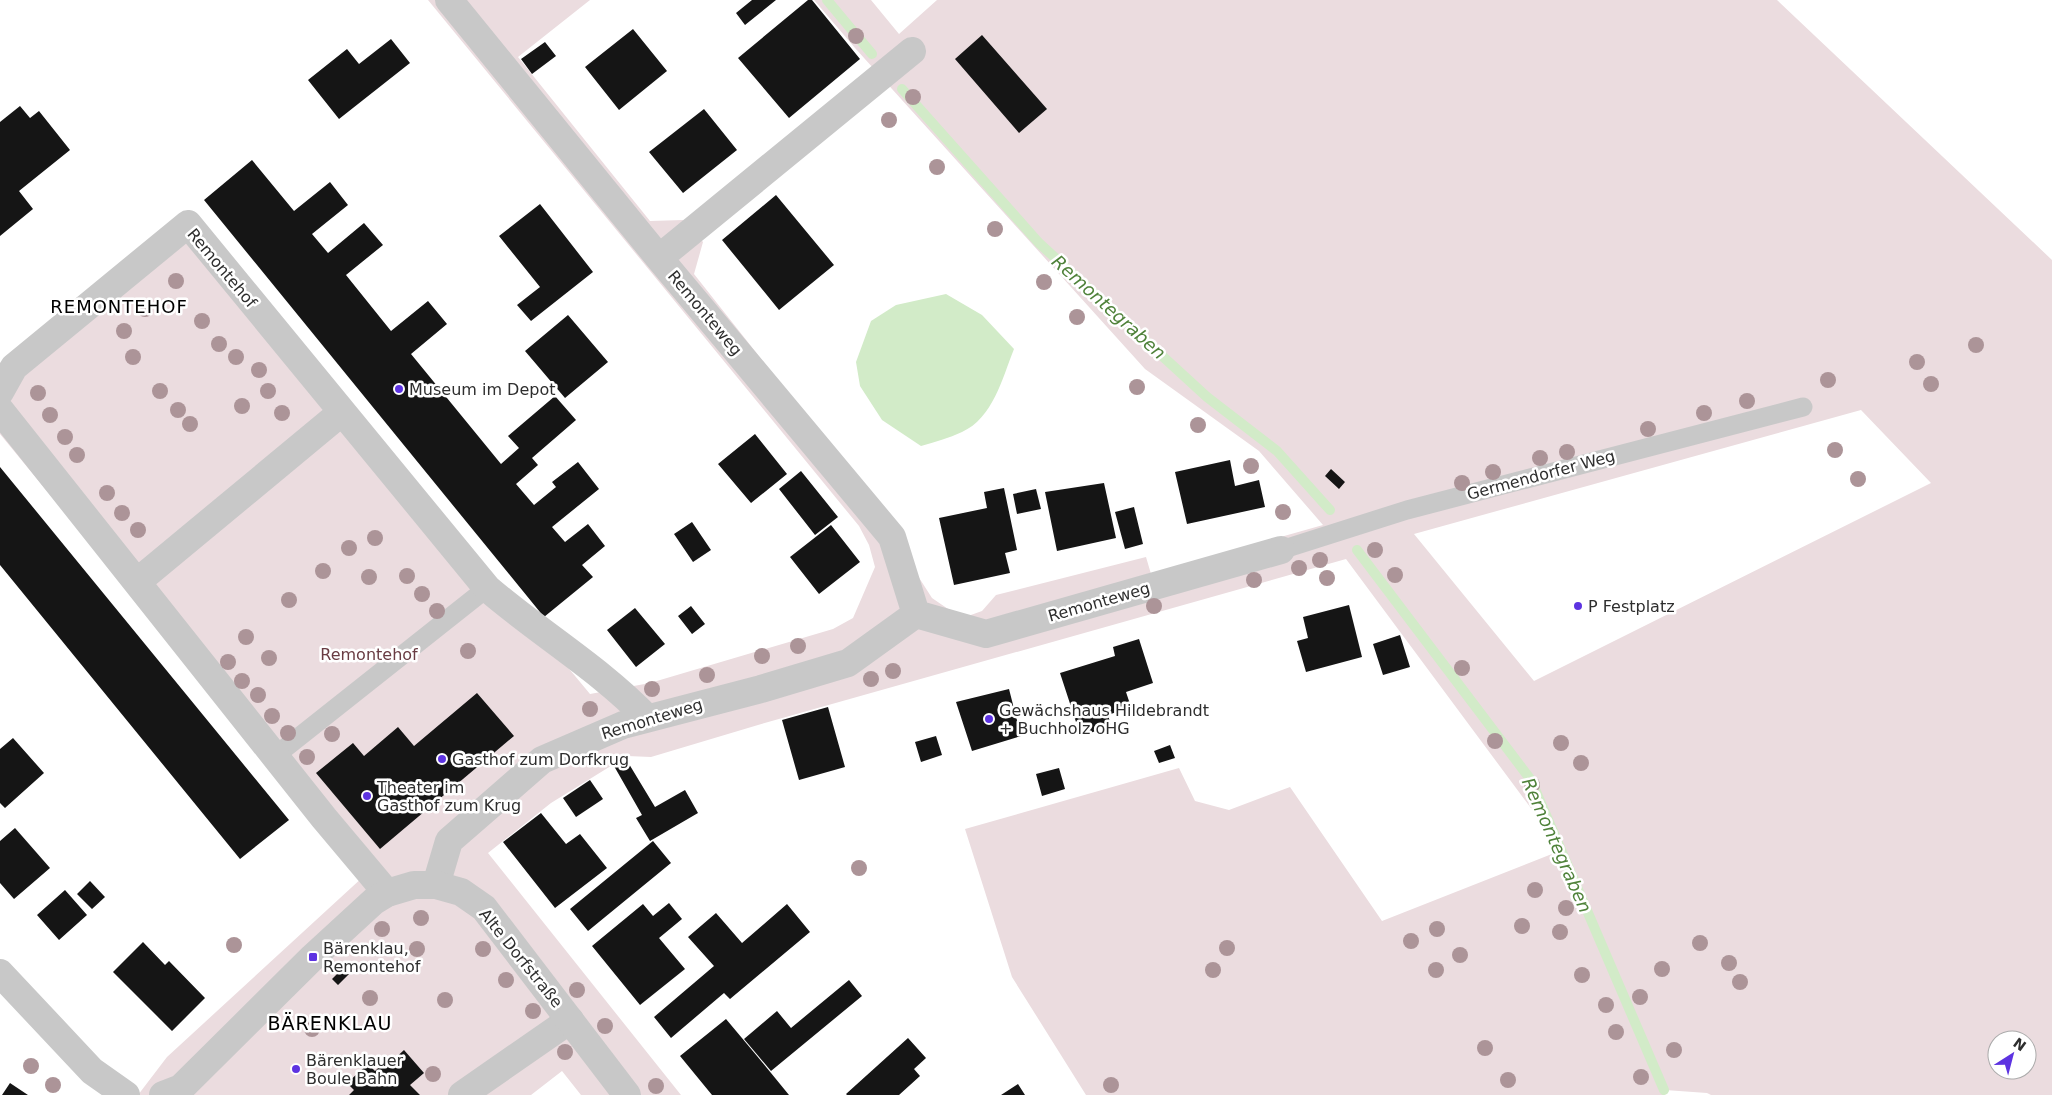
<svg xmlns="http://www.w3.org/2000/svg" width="2052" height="1095" viewBox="0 0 2052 1095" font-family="'DejaVu Sans',sans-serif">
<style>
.green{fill:#ebdcdf;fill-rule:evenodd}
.water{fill:#d2ebc8}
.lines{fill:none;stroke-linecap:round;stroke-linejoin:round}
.stream{stroke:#d2ebc8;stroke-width:10}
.building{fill:#151515}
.service{stroke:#c8c8c8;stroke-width:19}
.minor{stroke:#c8c8c8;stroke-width:28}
.tertiary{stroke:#c8c8c8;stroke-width:28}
.tree{fill:#ac9498}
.poi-dot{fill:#5d33e1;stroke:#fff;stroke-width:2}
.labels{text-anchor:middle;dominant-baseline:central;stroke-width:5;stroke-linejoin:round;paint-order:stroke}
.street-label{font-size:16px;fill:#2e2e2e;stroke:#fff}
.poi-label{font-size:16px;fill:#2e2e2e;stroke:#fff;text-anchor:start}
.park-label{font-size:16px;fill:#693c43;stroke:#fff}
.neighbourhood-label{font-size:18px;letter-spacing:1px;fill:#000;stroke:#fff}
.water-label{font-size:18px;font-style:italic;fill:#4f823a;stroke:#fff}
.quarter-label{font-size:19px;letter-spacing:1px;fill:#000;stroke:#fff}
</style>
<rect width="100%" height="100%" fill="#fff"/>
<path class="green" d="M428 0H590L518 57 650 221 683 220 703 242 694 274 856 479 932 598 951 611 968 616 982 611 996 595 1146 557 1151 574 1323 525 1259 451 1145 369 855 48 814 0H871L899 34 937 0H1777L2052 260V1095H1711L1707 1093 1665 1090 1663 1095H1086L1012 977 965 829 1179 768 1195 801 1229 810 1290 787 1382 921 1562 850 1346 559 758 725 651 757 627 756 551 803 488 853 681 1095H581L562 1071 531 1095H138L167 1057 364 876 0 434V363L189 211 590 694 650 683 833 629 853 618 875 567 869 545 859 526ZM1861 410 1931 483 1534 681 1414 534ZM1997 1040H2027V1070H1997Z"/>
<path class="water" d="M946 294 982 315 1014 349C1002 379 993 418 962 432 949 438 935 442 921 446L882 420 860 386 856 362 871 321 896 305Z"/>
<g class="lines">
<path class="stream" d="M827 0 872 54
M902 89 1039 243 1207 397 1277 451 1330 510
M1357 550 1531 780 1664 1090"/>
</g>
<path class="building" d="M752 0H776L745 25 736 13Z
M808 0H812L860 59 789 118 738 58Z
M633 29 667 71 619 110 585 67Z
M982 35 1047 109 1019 133 955 59Z
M391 39 410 63 339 119 308 80 347 49 359 64Z
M545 42 556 56 532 74 521 59Z
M20 106 30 118 39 111 70 150 19 191 33 209 0 236V122Z
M704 109 737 150 683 193 649 152Z
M252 160 294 211 330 182 348 205 312 234 328 253 364 223 383 245 346 275 391 331 428 301 447 324 411 354 501 464 519 448 508 436 555 396 576 420 532 458 538 465 516 484 534 505 556 487 552 482 578 462 599 489 552 527 565 542 588 524 605 546 582 565 593 577 544 617 204 200Z
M776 195 834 265 779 310 722 240Z
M540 204 593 272 531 321 517 305 540 287 499 236Z
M568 315 608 362 565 398 525 351Z
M755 434 787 474 751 503 718 464Z
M1230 460 1235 486 1259 480 1265 507 1187 524 1175 472Z
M0 467 289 820 240 859 0 565Z
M1331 469 1345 482 1339 489 1325 476Z
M801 471 838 517 815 535 779 489Z
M1104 483 1116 538 1057 551 1045 492Z
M1004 488 1017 550 1005 553 1010 573 954 585 939 518 987 508 984 492Z
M1036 489 1041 509 1017 514 1013 494Z
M1134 507 1143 544 1125 549 1115 512Z
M692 522 711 550 693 562 674 534Z
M831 525 860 562 819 594 790 557Z
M1349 605 1362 657 1306 672 1297 641 1308 638 1303 617Z
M691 606 705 624 692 634 678 616Z
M635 608 665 644 636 667 607 630Z
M1400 635 1410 667 1383 675 1373 644Z
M1139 639 1153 683 1126 692 1131 707 1108 715 1111 726 1084 735 1079 720 1076 722 1060 673 1115 656 1113 647Z
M1009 689 1021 736 972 751 956 702Z
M477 693 514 736 380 849 316 773 353 743 364 756 398 727 414 746Z
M828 707 845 767 799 780 782 720Z
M936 736 942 755 921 762 915 742Z
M13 738 44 773 5 808 0 803V749Z
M1170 745 1175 758 1159 763 1154 751Z
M626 759 655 807 685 790 698 813 650 841 636 818 642 815 614 766Z
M1059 768 1065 789 1042 796 1036 774Z
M590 780 603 799 576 817 563 798Z
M541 813 566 844 580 834 607 868 555 908 503 842Z
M15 828 50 868 14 899 0 883V841Z
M653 841 671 863 588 931 570 909Z
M90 881 105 897 92 909 77 894Z
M65 890 87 915 59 940 37 915Z
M669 903 682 919 659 938 685 969 640 1005 592 946 643 904 653 916Z
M787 904 810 932 730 999 724 993 671 1038 654 1017 714 966 688 937 716 913 742 943Z
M143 942 165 965 169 961 205 998 172 1031 113 972Z
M343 968 349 974 338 985 332 979Z
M849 980 862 996 771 1071 744 1039 777 1011 791 1028Z
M726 1019 757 1056 789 1095H712L680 1056Z
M908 1038 926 1058 914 1069 920 1076 899 1095H847L846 1094Z
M404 1050 424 1073 410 1085 420 1095H349L354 1090 347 1083 368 1064 375 1071 387 1060 390 1063Z
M10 1083 28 1095H2Z
M1018 1084 1025 1095H1001Z"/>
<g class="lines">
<path class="service" d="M1281 550 1407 510 1803 407
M275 756 487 588"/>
<path class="minor" d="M449 0 659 258 892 537 916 614
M659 258 912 51
M0 392 14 367 188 224 487 588C539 633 599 668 647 718
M0 410 324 818 387 893
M137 582 342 412
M916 614 986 634 1281 550
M436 885 449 841 542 760 623 725 761 689 848 663 916 614
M462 1095 570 1020"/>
<path class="tertiary" d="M0 973 92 1071 126 1095
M163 1095 181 1088 313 957 374 901 387 893 414 885H436L461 892 484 908 627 1095"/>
</g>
<g class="tree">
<circle cx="856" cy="36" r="8"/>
<circle cx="913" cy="97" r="8"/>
<circle cx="889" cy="120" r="8"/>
<circle cx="937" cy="167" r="8"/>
<circle cx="995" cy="229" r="8"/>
<circle cx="176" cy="281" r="8"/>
<circle cx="1044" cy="282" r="8"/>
<circle cx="145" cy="309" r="8"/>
<circle cx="1077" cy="317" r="8"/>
<circle cx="202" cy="321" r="8"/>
<circle cx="124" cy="331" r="8"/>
<circle cx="219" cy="344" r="8"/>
<circle cx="1976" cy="345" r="8"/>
<circle cx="133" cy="357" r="8"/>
<circle cx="236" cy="357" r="8"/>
<circle cx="1917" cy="362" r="8"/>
<circle cx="259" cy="370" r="8"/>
<circle cx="1828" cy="380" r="8"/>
<circle cx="1931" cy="384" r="8"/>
<circle cx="1137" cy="387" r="8"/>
<circle cx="160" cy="391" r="8"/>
<circle cx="268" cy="391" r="8"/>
<circle cx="38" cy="393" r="8"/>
<circle cx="1747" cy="401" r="8"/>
<circle cx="242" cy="406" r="8"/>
<circle cx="178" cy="410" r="8"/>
<circle cx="282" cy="413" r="8"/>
<circle cx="1704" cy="413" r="8"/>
<circle cx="50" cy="415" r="8"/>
<circle cx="190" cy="424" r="8"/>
<circle cx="1198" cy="425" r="8"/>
<circle cx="1648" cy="429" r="8"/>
<circle cx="65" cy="437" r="8"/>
<circle cx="1835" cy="450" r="8"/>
<circle cx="1567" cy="452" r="8"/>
<circle cx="77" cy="455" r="8"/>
<circle cx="1540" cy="458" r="8"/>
<circle cx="1251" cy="466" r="8"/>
<circle cx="1493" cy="472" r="8"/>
<circle cx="1858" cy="479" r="8"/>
<circle cx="1462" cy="483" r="8"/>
<circle cx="107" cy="493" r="8"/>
<circle cx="1283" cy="512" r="8"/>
<circle cx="122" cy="513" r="8"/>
<circle cx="138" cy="530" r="8"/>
<circle cx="375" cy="538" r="8"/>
<circle cx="349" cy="548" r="8"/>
<circle cx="1375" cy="550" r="8"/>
<circle cx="1320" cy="560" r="8"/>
<circle cx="1299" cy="568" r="8"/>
<circle cx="323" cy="571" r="8"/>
<circle cx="1395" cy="575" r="8"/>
<circle cx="407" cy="576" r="8"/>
<circle cx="369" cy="577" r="8"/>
<circle cx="1327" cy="578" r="8"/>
<circle cx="1254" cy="580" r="8"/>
<circle cx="422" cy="594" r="8"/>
<circle cx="289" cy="600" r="8"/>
<circle cx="1154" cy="606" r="8"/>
<circle cx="437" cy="611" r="8"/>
<circle cx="246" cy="637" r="8"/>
<circle cx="798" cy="646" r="8"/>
<circle cx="468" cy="651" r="8"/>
<circle cx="762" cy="656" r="8"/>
<circle cx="269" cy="658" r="8"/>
<circle cx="228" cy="662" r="8"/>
<circle cx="1462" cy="668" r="8"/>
<circle cx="893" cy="671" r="8"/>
<circle cx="707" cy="675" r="8"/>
<circle cx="871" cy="679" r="8"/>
<circle cx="242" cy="681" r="8"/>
<circle cx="652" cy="689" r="8"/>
<circle cx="258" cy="695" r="8"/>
<circle cx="590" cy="709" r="8"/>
<circle cx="272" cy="716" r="8"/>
<circle cx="288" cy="733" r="8"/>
<circle cx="332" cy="734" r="8"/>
<circle cx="1495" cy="741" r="8"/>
<circle cx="1561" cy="743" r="8"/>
<circle cx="307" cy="757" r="8"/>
<circle cx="1581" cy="763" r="8"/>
<circle cx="1532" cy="785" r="8"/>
<circle cx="859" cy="868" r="8"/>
<circle cx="1535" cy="890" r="8"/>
<circle cx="1566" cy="908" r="8"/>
<circle cx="421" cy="918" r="8"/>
<circle cx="1522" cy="926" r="8"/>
<circle cx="382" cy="929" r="8"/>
<circle cx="1437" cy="929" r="8"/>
<circle cx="1560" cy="932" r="8"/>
<circle cx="1411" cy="941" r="8"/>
<circle cx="1700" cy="943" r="8"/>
<circle cx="234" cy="945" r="8"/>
<circle cx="1227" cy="948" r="8"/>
<circle cx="417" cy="949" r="8"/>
<circle cx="483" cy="949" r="8"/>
<circle cx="1460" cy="955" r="8"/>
<circle cx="1729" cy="963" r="8"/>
<circle cx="1662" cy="969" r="8"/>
<circle cx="1213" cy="970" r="8"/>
<circle cx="1436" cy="970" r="8"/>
<circle cx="1582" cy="975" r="8"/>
<circle cx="506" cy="980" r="8"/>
<circle cx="1740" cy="982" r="8"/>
<circle cx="577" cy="990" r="8"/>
<circle cx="1640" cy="997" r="8"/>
<circle cx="370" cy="998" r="8"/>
<circle cx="445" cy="1000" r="8"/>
<circle cx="1606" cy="1005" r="8"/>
<circle cx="533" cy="1011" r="8"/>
<circle cx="605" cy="1026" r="8"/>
<circle cx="312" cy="1029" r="8"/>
<circle cx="1616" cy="1032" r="8"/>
<circle cx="1485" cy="1048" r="8"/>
<circle cx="1674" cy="1050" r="8"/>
<circle cx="565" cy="1052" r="8"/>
<circle cx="31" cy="1066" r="8"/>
<circle cx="433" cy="1074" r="8"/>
<circle cx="1641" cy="1077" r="8"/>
<circle cx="1508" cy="1080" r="8"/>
<circle cx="53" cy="1085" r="8"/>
<circle cx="1111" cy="1085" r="8"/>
<circle cx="656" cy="1086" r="8"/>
</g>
<g class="poi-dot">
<circle cx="399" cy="389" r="5"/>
<circle cx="1578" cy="606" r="5"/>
<circle cx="989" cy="719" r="5"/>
<circle cx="442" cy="759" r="5"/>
<circle cx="367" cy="796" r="5"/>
<rect x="308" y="952" width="10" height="10" rx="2.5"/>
<circle cx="296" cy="1069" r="5"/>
</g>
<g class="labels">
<g class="street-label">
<text transform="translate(222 268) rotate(50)">Remontehof</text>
<text transform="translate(705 313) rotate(50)">Remonteweg</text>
<text transform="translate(1541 475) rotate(-15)">Germendorfer Weg</text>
<text transform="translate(1099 602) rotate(-16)">Remonteweg</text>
<text transform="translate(652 719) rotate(-17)">Remonteweg</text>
<text transform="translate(521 958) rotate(51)">Alte Dorfstraße</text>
</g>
<g class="poi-label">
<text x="409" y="389">Museum im Depot</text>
<text x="1588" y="606">P Festplatz</text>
<text x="999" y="710">Gewächshaus Hildebrandt<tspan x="999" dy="18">+ Buchholz oHG</tspan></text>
<text x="452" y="759">Gasthof zum Dorfkrug</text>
<text x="377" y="787">Theater im<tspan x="377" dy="18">Gasthof zum Krug</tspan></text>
<text x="323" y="948">Bärenklau,<tspan x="323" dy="18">Remontehof</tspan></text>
<text x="306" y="1060">Bärenklauer<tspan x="306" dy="18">Boule Bahn</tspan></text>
</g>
<g class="park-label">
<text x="369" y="654">Remontehof</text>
</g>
<g class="neighbourhood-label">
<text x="119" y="306">REMONTEHOF</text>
</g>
<g class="water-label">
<text transform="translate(1109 307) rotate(42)">Remontegraben</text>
<text transform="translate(1557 845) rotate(66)">Remontegraben</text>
</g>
<g class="quarter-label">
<text x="330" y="1023">BÄRENKLAU</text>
</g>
</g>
<g transform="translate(2012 1055) rotate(36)"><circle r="24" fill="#ffffff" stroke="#ababab"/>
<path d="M0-4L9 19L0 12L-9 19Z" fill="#5d33e1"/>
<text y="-8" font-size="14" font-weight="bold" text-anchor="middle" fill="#2e2e2e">N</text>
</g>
</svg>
